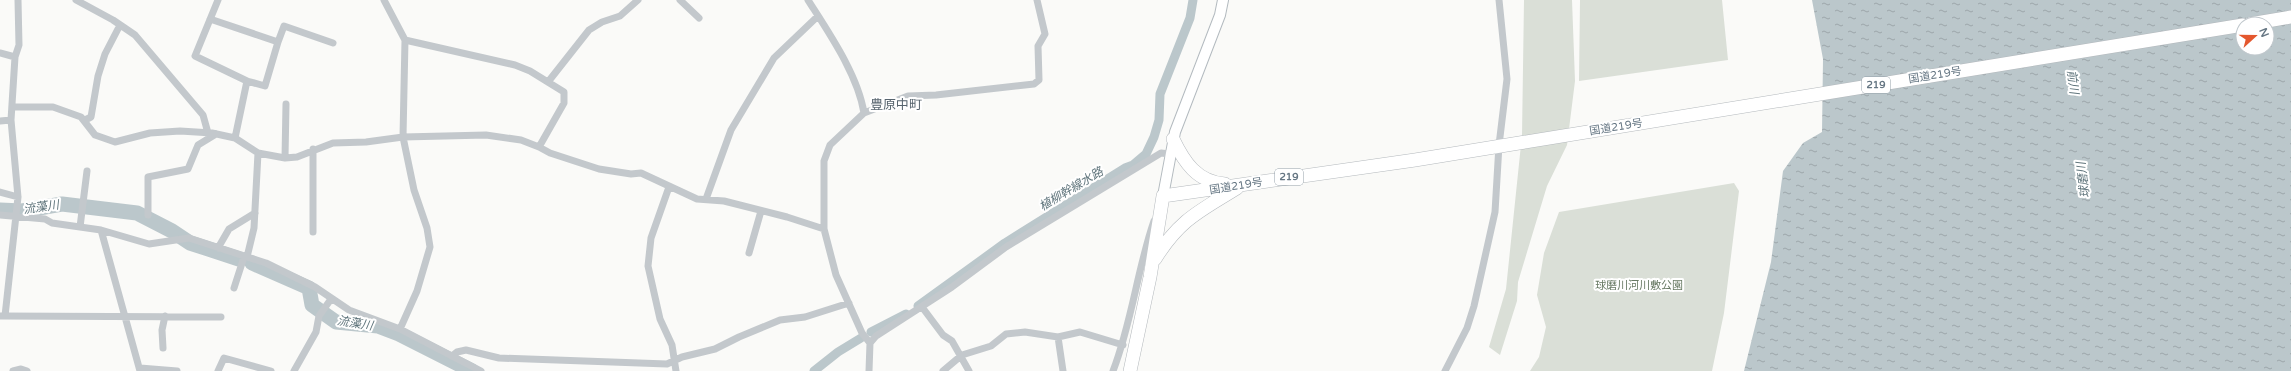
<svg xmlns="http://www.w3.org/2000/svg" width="2291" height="371" viewBox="0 0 2291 371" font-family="'Varela Round','Noto Sans JP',sans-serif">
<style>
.green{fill:#dadfd7}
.water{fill:url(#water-ripples);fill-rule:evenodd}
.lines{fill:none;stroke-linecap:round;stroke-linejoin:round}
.canal{stroke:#bbc7cb;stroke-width:9}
.river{stroke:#bbc7cb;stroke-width:15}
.secondary-casing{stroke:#b3babf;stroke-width:12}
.highway-casing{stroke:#b4b9bd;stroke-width:14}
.street{stroke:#c3c8cc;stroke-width:7}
.secondary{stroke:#fff;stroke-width:10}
.highway{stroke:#fff;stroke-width:13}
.labels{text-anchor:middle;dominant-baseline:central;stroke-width:4;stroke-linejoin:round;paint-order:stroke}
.shield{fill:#fff;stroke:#939fa8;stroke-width:1}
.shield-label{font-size:10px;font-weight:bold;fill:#657683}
.street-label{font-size:11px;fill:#657683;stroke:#fff}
.park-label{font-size:11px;fill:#687a64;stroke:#fff}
.water-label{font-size:12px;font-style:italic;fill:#60757c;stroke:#fff}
.quarter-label{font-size:13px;fill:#57646e;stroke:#fff}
</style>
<defs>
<pattern id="water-ripples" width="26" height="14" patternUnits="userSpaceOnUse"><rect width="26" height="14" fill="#bbc7cb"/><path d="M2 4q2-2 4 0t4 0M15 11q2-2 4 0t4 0" fill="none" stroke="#9ca6aa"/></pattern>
</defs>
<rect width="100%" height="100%" fill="#fafaf8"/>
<path class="green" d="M1524 0H1572L1575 81 1567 145 1547 186 1518 282 1517 301 1500 355 1489 347 1506 289 1522 135Z
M1580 0H1722L1728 60 1579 81Z
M1734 183 1739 191 1724 313 1712 371H1530L1539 357 1546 327 1537 295 1544 253 1559 212Z"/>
<path class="water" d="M1812 0H2291V371H1744L1771 262 1783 171 1803 143 1822 132 1823 59ZM2243 24H2267V48H2243Z"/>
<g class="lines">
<path class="canal" d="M918 306 1005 243 1125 168 1133 165 1146 154 1154 137 1159 120 1160 94 1190 18 1193 0
M871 332 906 314
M814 371 838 352 861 338"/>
<path class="river" d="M0 210 22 211 62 204 137 213 172 231 190 243 239 259
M252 263 309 288 312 305 336 322 378 326 399 334 472 371"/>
<g class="secondary-casing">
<path id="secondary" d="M1163 196 1175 132 1220 15 1223 0"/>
</g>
<g class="highway-casing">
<path id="highway" d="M2250 24 2291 17
M1173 139C1184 162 1197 182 1225 184
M1155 259C1180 219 1200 211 1237 188
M1130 371 1150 277 1163 196 1415 160 2243 25"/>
</g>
<path class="street" d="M76 0 113 20 135 35 203 115 208 133
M218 0 195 56 247 81 235 138
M384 0 405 40 403 137 414 190 427 228 430 247 417 291 400 329
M680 0 699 18
M808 0C829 33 858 75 864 113
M210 19 278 42 265 86 247 81
M405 40 515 65 530 71 564 92V103L539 147 550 153 599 169 631 174 641 173 697 199 724 201 787 217 824 229
M278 42 284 26 333 43
M0 53 15 57
M548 82 589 30 602 22 620 16 638 0
M13 107H53L81 117 95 135 115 142 150 133 180 131 212 133 235 138 258 153 285 158 297 157 333 143 366 142 403 137 486 135 521 140 539 147
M85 120 91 117 98 76 105 54 120 25
M0 121 11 120
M285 158 286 104
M669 187 651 238 648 266 660 319 672 345 676 371
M0 192 18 197
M706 199 731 130 774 58 818 16
M0 215 45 219 52 223 101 230 149 244 189 238 266 263 315 287 349 310 400 329 481 371
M148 215V177L188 169 198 145 216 134
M80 227 87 171
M101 230 140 371
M313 232V149
M218 248 229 229 255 213
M749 253 761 211
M247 257 254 228 258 153
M234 288 244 257
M922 307 943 335 952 341 969 371
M1 316 221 317
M5 316 18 197 11 120 15 57 19 45 18 0
M1058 337 1063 371
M870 343 862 333 836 275 824 229V161L830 145 864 113 908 96 936 95 1034 84 1039 80 1038 46 1045 34 1037 0
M163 348 162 330 165 316
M452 356 457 352 466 350 499 358 667 364 682 357 715 349 739 337 780 320 805 317 849 303
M140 368 177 371
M13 371 21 369 27 371
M218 371 224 358 271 371
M294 371 316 332 319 316 331 299
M869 371 870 343 876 336 952 287 1006 247 1161 153 1170 154
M943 371 962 355 991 346 1006 334 1025 332 1058 337 1080 332 1123 345
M1113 371C1132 322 1137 270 1154 221
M1445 371 1467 328 1474 306 1495 212 1499 145 1507 79 1499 0"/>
<use href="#secondary" class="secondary"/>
<use href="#highway" class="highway"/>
</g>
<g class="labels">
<g class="shield">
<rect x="1862" y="77" width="28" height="16" rx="3"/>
<rect x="1275" y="169" width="28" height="16" rx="3"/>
</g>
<g class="shield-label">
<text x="1876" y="85">219</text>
<text x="1289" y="177">219</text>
</g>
<g class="street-label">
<text transform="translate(1935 75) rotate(-9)">国道219号</text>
<text transform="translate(1616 127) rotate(-9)">国道219号</text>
<text transform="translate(1236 186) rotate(-9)">国道219号</text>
</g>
<g class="park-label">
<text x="1639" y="285">球磨川河川敷公園</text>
</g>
<g class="water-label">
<text transform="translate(2073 82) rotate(83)">前川</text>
<text transform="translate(2083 180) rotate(-97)">球磨川</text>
<text transform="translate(1071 189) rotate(-31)">植柳幹線水路</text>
<text transform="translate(41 207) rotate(-8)">流藻川</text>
<text transform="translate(355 323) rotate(9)">流藻川</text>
</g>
<g class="quarter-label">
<text x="896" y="105">豊原中町</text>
</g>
</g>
<g transform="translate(2255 36) rotate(69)"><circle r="19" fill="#ffffff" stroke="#c1c8cd"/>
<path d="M0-3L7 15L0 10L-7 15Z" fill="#e4572e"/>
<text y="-6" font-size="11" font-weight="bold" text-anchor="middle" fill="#657683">N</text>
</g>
</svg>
